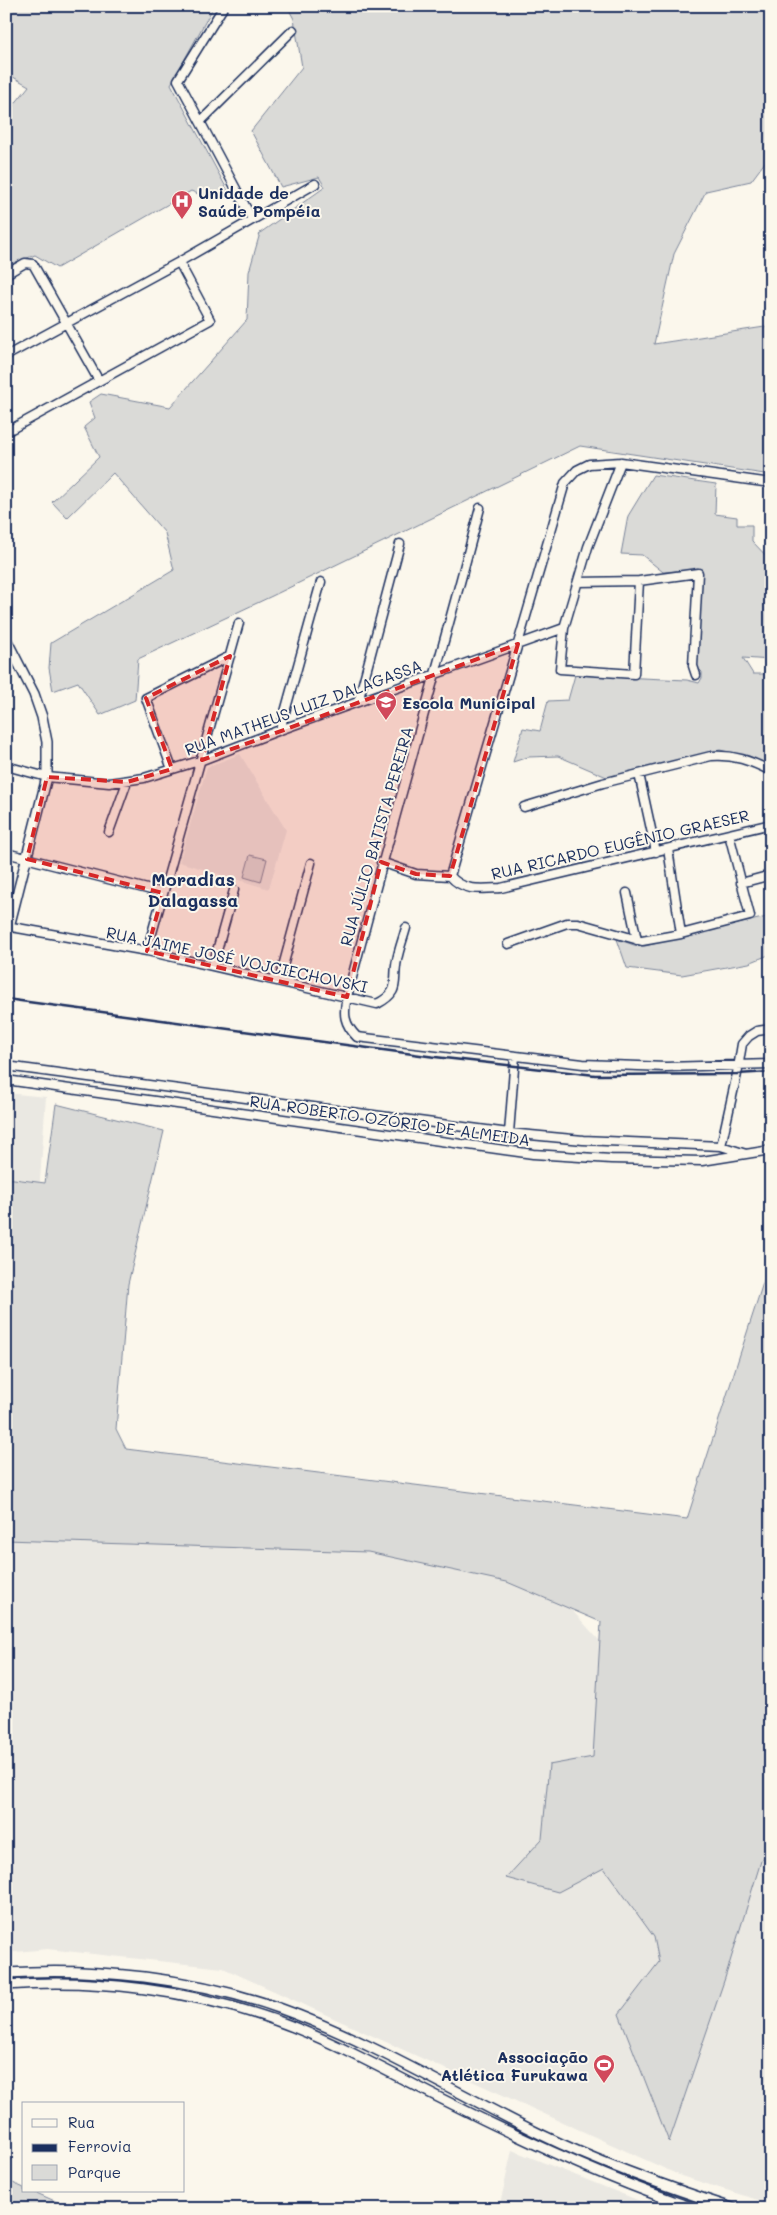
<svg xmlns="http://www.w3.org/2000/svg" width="777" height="2215" viewBox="0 0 777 2215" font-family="Mali,sans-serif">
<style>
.built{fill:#eae8e2}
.green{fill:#dadad7;stroke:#7a849a}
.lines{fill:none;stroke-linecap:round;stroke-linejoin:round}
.minor-casing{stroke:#1b2f5e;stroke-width:11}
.tertiary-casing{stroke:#1b2f5e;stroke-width:12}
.minor{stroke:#fbf7ec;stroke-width:8}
.tertiary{stroke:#fbf7ec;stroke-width:9}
.rail{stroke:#1b2f5e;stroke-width:2.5}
.marked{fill:#d62828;fill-opacity:0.2;stroke:#d62828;stroke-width:4;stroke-dasharray:10 6;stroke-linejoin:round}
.labels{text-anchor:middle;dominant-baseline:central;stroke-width:4;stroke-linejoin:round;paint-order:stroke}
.poi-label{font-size:16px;font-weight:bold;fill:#1b2f5e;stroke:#fbf7ec;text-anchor:start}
.street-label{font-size:16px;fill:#1b2f5e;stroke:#fbf7ec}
.neighbourhood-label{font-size:18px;font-weight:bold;fill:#1b2f5e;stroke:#fbf7ec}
</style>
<rect width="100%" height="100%" fill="#fbf7ec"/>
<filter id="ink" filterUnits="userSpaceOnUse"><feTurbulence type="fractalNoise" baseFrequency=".02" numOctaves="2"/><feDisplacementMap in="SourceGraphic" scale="10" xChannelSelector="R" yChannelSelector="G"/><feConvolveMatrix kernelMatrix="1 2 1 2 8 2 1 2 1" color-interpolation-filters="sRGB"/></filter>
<g filter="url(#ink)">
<path class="built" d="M240 754 286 830 269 889 179 862 207 767Z
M6 1093 46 1097 14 1540 497 1527 771 1831V2204L681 2176 223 1968 47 1949 6 1953Z
M512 2150 660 2209H499Z"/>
<path class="green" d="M6 6H214L171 84 228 191 210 199 191 191 57 268 35 255 6 266V115L29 86 6 73Z
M287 6H771V154L751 181 706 191 674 254 654 344 771 326V475L580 446 272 596 138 659 135 700 100 715 78 682 53 691 49 668 51 643 174 570 165 533 113 473 67 518 52 502 99 457 84 427 95 418 89 402 101 394 170 407 247 320 249 272 260 233 325 187 319 177 281 187 251 131 302 67 294 19Z
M653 475 716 484 715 514 737 517V525H752V541L771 561V660L743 658 753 674H771V767L753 758 720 750 609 778 558 756 528 757 513 762 523 728 540 731 548 701 568 700 575 675 687 680 699 683 702 678V672L696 666 702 569 663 572 642 555 621 554 628 516Z
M250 855 267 859 261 882 244 877Z
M771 916V954L749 963 682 975 627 968 617 939 634 945 645 946Z
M56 1104 164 1131 128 1284 116 1429 126 1449 687 1519 771 1258V1848L761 1861 725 1978 669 2142 619 2014 659 1962 654 1937 604 1868 558 1892 506 1878 542 1839 549 1765 593 1757 601 1622 507 1582 368 1552 6 1540V1310L13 1283 6 1278V1178L45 1183Z
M6 2180 24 2188V2191H32L73 2209H6Z"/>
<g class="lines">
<g class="minor-casing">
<path id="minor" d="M224 6 178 80 252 219
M201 121 293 30
M6 274 25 263 33 264 99 381
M6 356 179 262 315 184
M6 432 210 320 179 262
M621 462 588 547 564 628 560 669 634 674 639 581
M480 508C437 672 389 833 347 997 343 1014 344 1024 357 1037L583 1064 666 1067 771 1064
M578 582 639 581 698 573 693 666 696 675
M358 702 400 544
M280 730 321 582
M6 766 47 777 109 783 144 778 202 760 280 730 564 628
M172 769 146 698 230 656
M639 774 656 852
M524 807 603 783 711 756C733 754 751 761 771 771
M109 832 127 782
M668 849 681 934
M6 853 163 893
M381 862 416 874 450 876
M450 876 565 483 577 470 589 464 621 462 771 483
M450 876C464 892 481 889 501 888L771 824
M741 883 771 875
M627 893 637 940
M6 926 147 951 377 1004C402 991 392 982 397 960 399 949 403 939 406 928
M508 944 567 923H578L642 941 681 934 750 916 729 834
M147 951 239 623
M213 965 234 890
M279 981 311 863
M6 1066 509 1133 583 1140 721 1146 746 1154
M6 1080 533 1154 611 1159 702 1161 771 1150
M509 1133 515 1056
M721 1146 737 1074 742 1044 749 1036 757 1031 771 1029"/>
</g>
<g class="tertiary-casing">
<path id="tertiary" d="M6 639 34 694 42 717 47 742V777L9 927
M6 1973C97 1967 193 1978 279 2008 369 2040 456 2093 542 2135 604 2165 670 2188 735 2209
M6 1985C96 1978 190 1990 275 2020 334 2041 390 2073 446 2101 527 2142 609 2180 696 2209"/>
</g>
<use href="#minor" class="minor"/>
<use href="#tertiary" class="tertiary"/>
<path class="rail" d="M6 999 435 1057 595 1075 737 1074 771 1072"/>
</g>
</g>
<path class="marked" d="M518 644 450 876 416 874 381 862 347 997 147 951 163 893 27 859 47 777 127 782 172 769 146 698 230 656 202 760Z"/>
<defs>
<g id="hospital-pin" transform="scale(1.125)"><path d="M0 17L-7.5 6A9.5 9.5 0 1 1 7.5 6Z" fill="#d1495b" stroke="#fbf7ec"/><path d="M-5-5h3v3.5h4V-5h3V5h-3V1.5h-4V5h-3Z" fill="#fff"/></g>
<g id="school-pin" transform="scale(1.125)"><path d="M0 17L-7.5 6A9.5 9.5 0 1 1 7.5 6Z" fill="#d1495b" stroke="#fbf7ec"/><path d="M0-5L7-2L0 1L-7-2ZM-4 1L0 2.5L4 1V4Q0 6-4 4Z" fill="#fff"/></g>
<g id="stadium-pin" transform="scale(1.125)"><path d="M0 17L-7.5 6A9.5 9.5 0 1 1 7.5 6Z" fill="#d1495b" stroke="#fbf7ec"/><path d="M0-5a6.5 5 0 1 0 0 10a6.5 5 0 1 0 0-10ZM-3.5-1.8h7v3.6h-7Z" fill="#fff"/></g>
</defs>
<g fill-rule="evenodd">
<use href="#hospital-pin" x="182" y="201"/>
<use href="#school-pin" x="386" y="702"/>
<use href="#stadium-pin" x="604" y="2065"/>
</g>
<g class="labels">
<g class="poi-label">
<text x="198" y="192">Unidade de<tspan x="198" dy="18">Saúde Pompéia</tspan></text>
<text x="402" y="702">Escola Municipal</text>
<text x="588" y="2056" text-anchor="end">Associação<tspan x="588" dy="18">Atlética Furukawa</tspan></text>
</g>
<g class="street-label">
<text transform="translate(303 707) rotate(-20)">RUA MATHEUS LUIZ DALAGASSA</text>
<text transform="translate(376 836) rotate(-74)">RUA JÚLIO BATISTA PEREIRA</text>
<text transform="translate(620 844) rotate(-13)">RUA RICARDO EUGÊNIO GRAESER</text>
<text transform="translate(237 959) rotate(12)">RUA JAIME JOSÉ VOJCIECHOVSKI</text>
<text transform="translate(390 1120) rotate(8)">RUA ROBERTO OZÓRIO DE ALMEIDA</text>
</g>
<g class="neighbourhood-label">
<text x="193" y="879">Moradias<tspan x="193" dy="21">Dalagassa</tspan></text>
</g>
</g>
<rect width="777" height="2215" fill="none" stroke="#fbf7ec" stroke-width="25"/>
<rect x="12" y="12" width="752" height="2190" fill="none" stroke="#1b2f5e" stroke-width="2" filter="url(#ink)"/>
<rect x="22" y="2102" width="162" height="90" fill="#fbf7ec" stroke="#a1a7b3"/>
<rect x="32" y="2119" width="25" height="8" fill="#fbf7ec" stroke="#a1a7b3"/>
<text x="68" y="2128" font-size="15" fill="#1b2f5e">Rua</text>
<rect x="32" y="2144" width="25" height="8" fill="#1b2f5e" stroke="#a1a7b3"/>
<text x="68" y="2152" font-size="15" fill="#1b2f5e">Ferrovia</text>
<rect x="32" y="2165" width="25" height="15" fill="#dadad7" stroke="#a1a7b3"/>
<text x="68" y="2178" font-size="15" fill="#1b2f5e">Parque</text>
</svg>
